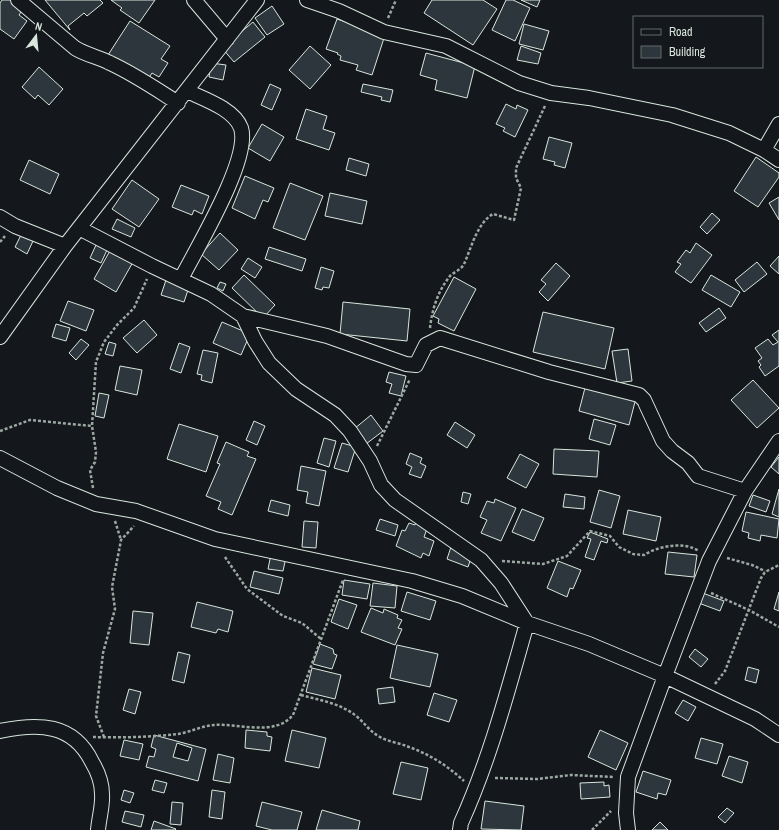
<svg xmlns="http://www.w3.org/2000/svg" width="779" height="830" viewBox="0 0 779 830" font-family="'Archivo Narrow',sans-serif">
<style>
.building{fill:#2c363c;stroke:#d8e6dc;fill-rule:evenodd}
.lines{fill:none;stroke-linecap:round;stroke-linejoin:round}
.street-casing{stroke:#d8e6dc;stroke-width:16}
.path{stroke:#9da8a2;stroke-width:2.5;stroke-dasharray:3 2;stroke-linecap:butt}
.street{stroke:#14181c;stroke-width:14}
</style>
<rect width="100%" height="100%" fill="#14181c"/>
<path class="building" d="M2 0H11L23 9 19 15 27 21 14 39 0 29V3Z
M45 0H100L103 3 87 16 84 13 68 26 70 30Z
M111 0H155L139 23 120 10 122 8Z
M432 0H483L497 9 473 45 424 13Z
M506 0H513L530 8 515 41 492 30Z
M521 0H540L537 7Z
M272 6 284 24 267 35 255 18Z
M337 19 385 35 372 75 356 70 358 65 340 60 341 56 337 54 338 53 326 49Z
M130 21 170 46 161 59 168 63 159 77 152 73 148 79 108 55Z
M253 22 265 37 234 62 222 48Z
M524 24 549 31 543 50 519 44Z
M310 46 331 65 310 89 289 70Z
M521 46 541 53 538 64 517 60Z
M426 53 475 66 467 98 435 90 437 80 420 75Z
M211 63 226 65 223 80 209 77Z
M39 67 63 89 49 105 38 95 35 99 22 87Z
M270 84 281 89 272 110 261 105Z
M363 84 393 90 390 102 381 100 382 97 361 92Z
M506 104 516 109 517 105 528 110 515 137 503 131 505 128 496 124Z
M306 109 327 116 323 129 335 133 329 150 296 139Z
M262 124 284 137 270 161 248 148Z
M549 137 572 143 565 168 554 165 555 162 543 159Z
M756 157 779 173V177L758 207 734 191Z
M349 158 369 164 366 176 346 170Z
M29 160 59 174 50 194 20 180Z
M245 176 274 188 268 202 263 200 255 219 232 208Z
M132 180 159 199 139 227 112 209Z
M290 183 323 196 305 240 273 228Z
M181 185 209 196 202 214 194 210 192 215 172 207Z
M330 193 367 201 362 224 325 216Z
M779 197V220L769 203Z
M712 213 720 220 707 234 700 227Z
M117 219 135 228 131 237 112 229Z
M220 233 238 250 219 270 201 254Z
M21 235 33 241 27 254 15 247Z
M696 243 712 255 691 283 675 272 681 264 677 262 686 250 690 253Z
M96 245 107 250 101 263 90 258Z
M269 247 306 259 302 271 265 259Z
M111 249 133 262 116 292 94 279Z
M779 256V274L770 266Z
M248 258 262 267 255 278 241 269Z
M757 262 767 274 744 292 735 280Z
M556 263 570 276 548 301 539 292 546 284 541 280Z
M321 267 334 271 329 288 323 287 322 290 315 288Z
M244 275 275 305 263 318 232 288Z
M711 275 740 292 731 307 702 290Z
M454 277 476 289 454 331 438 323 439 319 433 316Z
M166 280 189 287 184 302 161 295Z
M220 282 226 284 223 291 217 288Z
M68 301 94 310 86 331 60 321Z
M343 302 410 309 407 341 340 334Z
M719 308 726 318 706 332 699 323Z
M543 312 614 328 605 369 533 352Z
M144 320 157 335 137 353 123 338Z
M222 322 250 334 241 355 213 343Z
M56 324 70 328 66 341 52 337Z
M779 330V366L765 376 759 367 761 365 758 361 762 358 755 348 768 339 773 345 778 342 772 335Z
M81 339 89 345 76 360 69 353Z
M109 342 116 344 113 356 105 354Z
M179 343 190 347 181 373 170 369Z
M628 349 632 381 617 383 612 351Z
M203 350 218 353 212 383 201 380 202 375 197 374Z
M120 366 142 370 137 395 115 390Z
M389 372 406 376 401 396 389 393 392 384 386 382Z
M753 380 779 408 757 428 731 400Z
M586 384 636 398 629 425 579 411Z
M99 393 109 395 104 418 95 416Z
M371 415 383 431 366 444 354 429Z
M594 419 616 425 610 445 589 439Z
M254 421 265 426 257 445 246 440Z
M455 422 475 435 467 448 447 435Z
M179 424 218 436 206 472 167 459Z
M324 438 336 441 329 467 317 463Z
M226 442 249 452 247 456 256 459 232 515 218 509 221 502 206 496 220 464 217 463Z
M342 443 356 447 348 472 334 468Z
M554 449 599 451 597 477 553 474Z
M410 453 422 458 420 463 426 466 421 478 409 474 412 467 406 464Z
M520 454 539 464 526 488 507 478Z
M779 457V474L771 467Z
M301 466 326 471 319 506 306 503 308 492 297 490Z
M779 489V517L772 514Z
M599 490 620 496 611 528 590 522Z
M463 492 471 494 468 504 461 502Z
M565 494 585 497 584 509 563 507Z
M753 495 770 501 766 512 749 506Z
M495 499 516 508 501 541 481 533 487 520 480 517 487 501 494 503Z
M271 500 290 505 288 516 268 511Z
M522 509 544 518 534 541 512 532Z
M628 510 661 517 656 541 623 534Z
M746 512 779 519 777 538 761 535 760 541 748 538 749 533 742 531Z
M380 519 398 525 395 536 376 530Z
M304 521 318 522 316 548 302 547Z
M416 522 428 526 424 537 434 541 429 556 423 553 421 558 396 546 402 530 405 531 409 523 415 525Z
M590 532 608 539 607 543 601 541 594 560 585 557 591 539 587 538Z
M451 547 472 555 468 567 447 559Z
M668 552 697 555 694 577 665 574Z
M271 554 286 557 283 571 268 569Z
M558 561 581 570 573 589 570 588 567 597 547 588Z
M254 571 283 578 279 594 250 587Z
M344 580 370 584 367 599 342 595Z
M373 583 397 586 395 608 370 606Z
M407 592 436 601 430 620 401 611Z
M700 592 724 601 720 611 696 602Z
M779 592V611L774 609Z
M339 599 357 605 348 629 331 622Z
M197 602 233 611 228 632 218 629 216 633 191 627Z
M371 608 383 613 384 609 398 615 397 618 402 620 398 628 402 629 395 645 361 632Z
M133 611 153 613 149 645 130 643Z
M320 644 333 649 334 654 337 655 332 669 313 664Z
M397 645 438 654 430 687 390 678Z
M695 649 708 659 701 667 689 657Z
M178 652 190 655 184 683 172 680Z
M748 667 759 670 756 683 745 680Z
M312 668 341 675 335 699 306 692Z
M393 687 395 702 379 704 377 689Z
M129 689 141 692 135 714 123 710Z
M434 693 457 700 449 722 427 715Z
M683 700 696 707 688 721 675 713Z
M246 730 267 732V736L272 737 270 751 245 748Z
M292 730 326 738 319 768 285 761Z
M600 730 628 743 616 770 588 757Z
M154 735 206 749 198 781 146 767 149 756 154 757 156 749 151 747ZM177 743 192 748 188 761 173 757Z
M701 738 723 744 717 764 695 758Z
M124 740 143 744 139 760 120 756Z
M218 754 234 758 230 783 213 780Z
M729 756 748 762 742 783 722 776Z
M401 762 428 768 421 800 393 794Z
M643 771 671 780 666 795 658 793 657 799 636 792Z
M155 780 167 783 164 793 152 790Z
M604 782V786L609 785 610 797 581 799 580 783Z
M124 790 134 793 130 803 121 800Z
M212 790 225 792 222 819 209 817Z
M485 801 524 806 521 830 481 829Z
M172 802 183 803 181 825 170 824Z
M262 802 302 812 297 830H272L256 826Z
M727 808 734 813 725 823 718 817Z
M322 810 360 821 358 830H316Z
M125 811 144 815 141 827 122 822Z
M154 821 176 829 175 830H151Z
M660 822 668 830H652Z"/>
<g class="lines">
<g class="street-casing">
<path id="street" d="M18 0 75 48C86 55 99 57 110 63 134 74 156 89 178 103
M194 0 227 39
M307 0 339 11 384 32 446 46 519 83 551 93 589 98 672 115 729 133 764 150 779 160
M764 150 779 124
M0 217 15 226 65 246
M79 228 152 266 211 294 243 316 255 341 269 363 296 389 335 415 350 431 370 461 381 485 395 500 481 560 501 583 527 623C508 690 490 759 461 823L460 830
M181 279C196 249 251 159 241 128 234 109 204 99 187 91
M243 316 327 336 406 364 416 365 426 345 440 338 549 372 639 395 644 400 663 441 672 451 688 463 698 476 745 491
M0 337 65 246 257 0
M0 458 57 488 96 504 136 511 215 539 412 581 462 596 527 623 589 644 665 676 755 719 779 735
M0 731C38 723 73 723 92 762 98 772 102 782 102 794 103 805 99 818 98 830
M628 830 626 813 628 777 665 676 709 561 745 491 779 441"/>
</g>
<path class="path" d="M388 18 396 0
M0 242 5 236
M430 328C432 309 438 291 450 276 454 272 461 270 464 264 471 249 477 223 493 214L514 220 521 188 516 178V168L545 106
M0 431 30 420 92 426
M377 446 410 379
M93 488 90 470 95 462 96 452 92 426 96 362 104 342 117 325 134 308 147 279
M115 521 121 540
M225 557 247 589 283 616 302 623 321 639
M727 558 752 565 765 571
M502 561 543 564 567 556 590 531 610 536 619 547 633 554 644 555C658 546 684 541 699 551
M711 593 749 610 779 627
M715 684 725 671 761 578 765 572 779 565
M301 695C319 700 339 703 355 715 364 722 370 732 380 737 389 742 400 743 409 747 429 754 448 766 464 781
M93 737C120 738 151 737 178 734 190 732 202 726 214 725 238 723 275 737 293 715L343 580
M104 737 96 716 103 653 115 609 112 587 121 540 134 526
M495 778 537 779 571 775 613 777
M592 830 611 811"/>
<use href="#street" class="street"/>
</g>
<rect x="633" y="16" width="130" height="52" fill="#14181c" stroke="#626a69"/>
<rect x="641" y="29" width="20" height="6" fill="#14181c" stroke="#626a69"/>
<text x="669" y="36" font-size="12" fill="#d8e6dc">Road</text>
<rect x="641" y="46" width="20" height="12" fill="#2c363c" stroke="#626a69"/>
<text x="669" y="56" font-size="12" fill="#d8e6dc">Building</text>
<g transform="translate(36 36) rotate(16)" stroke="#14181c" stroke-width="3" paint-order="stroke">
<path d="M0-3L7 15L0 10L-7 15Z" fill="#d8e6dc"/>
<text y="-6" font-size="11" font-weight="bold" text-anchor="middle" fill="#d8e6dc">N</text>
</g>
</svg>
